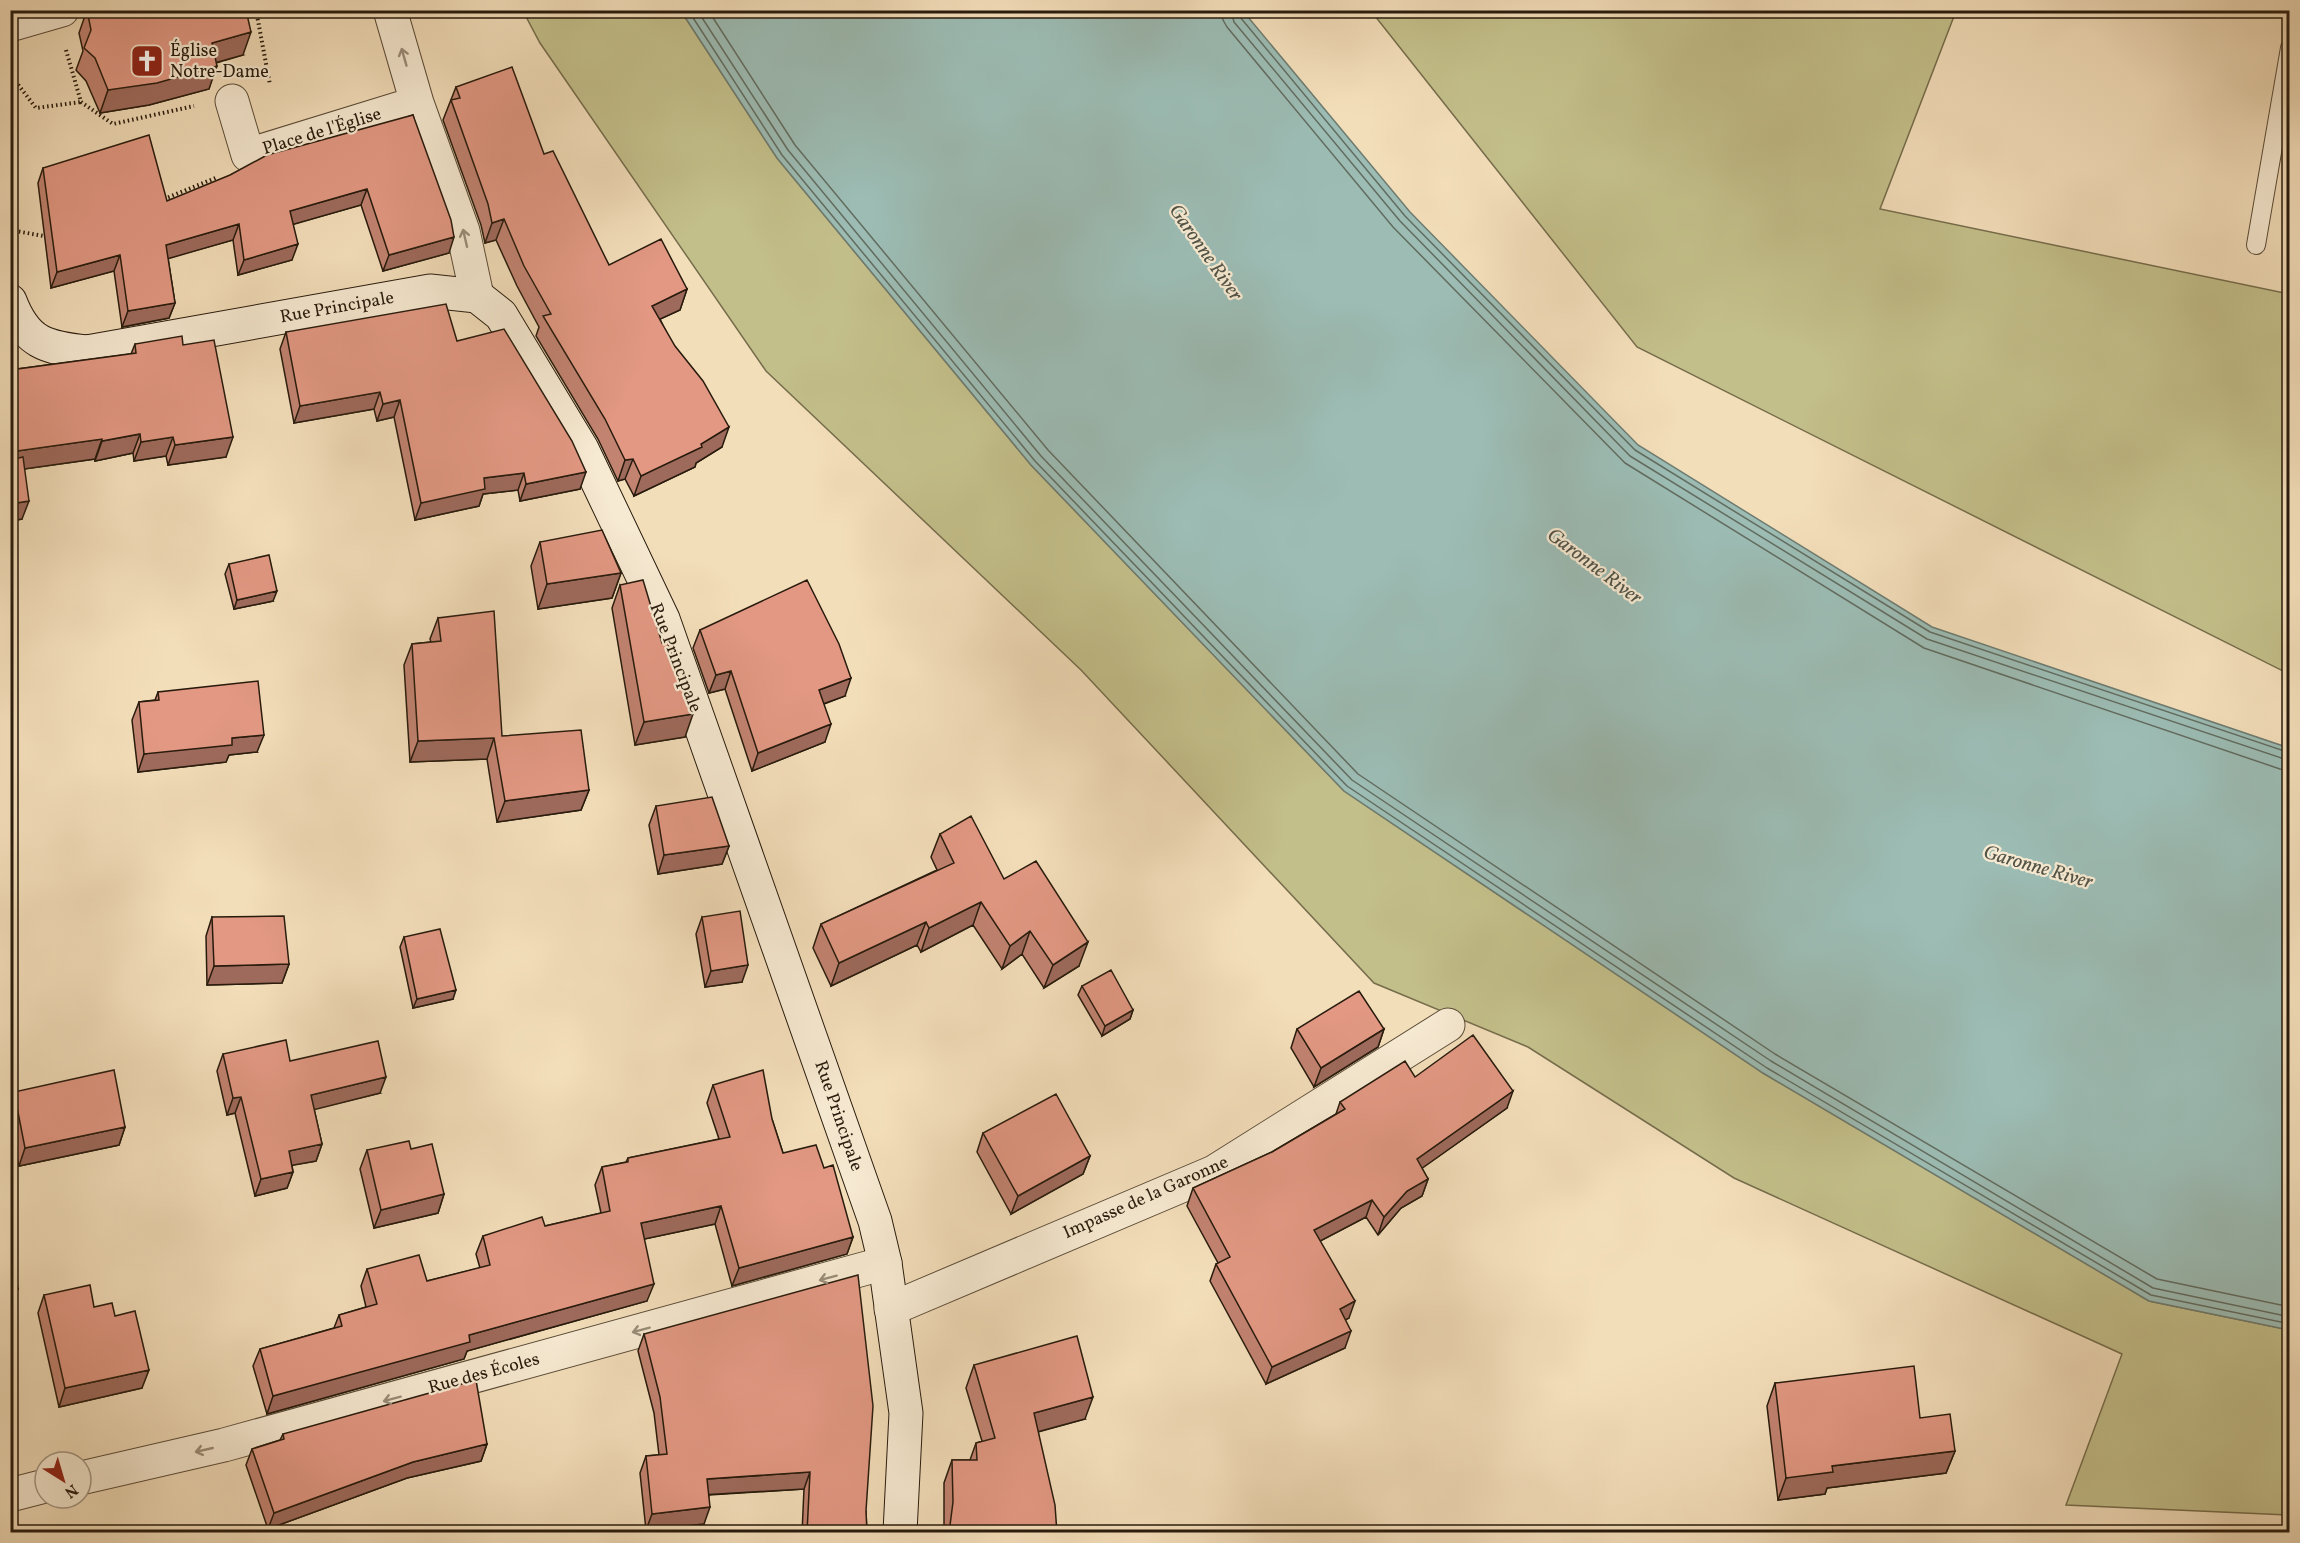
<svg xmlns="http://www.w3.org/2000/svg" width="2300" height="1543" viewBox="0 0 2300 1543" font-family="Vollkorn,serif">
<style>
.green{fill:#c3bf8a;stroke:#766d4c;stroke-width:1.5}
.water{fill:#9cbcb4;stroke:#6e7c71;stroke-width:1.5}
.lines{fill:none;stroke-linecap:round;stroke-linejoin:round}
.shore{stroke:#626c60;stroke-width:1.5}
.lane-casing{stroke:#5b4c38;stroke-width:20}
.street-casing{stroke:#5b4c38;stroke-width:35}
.secondary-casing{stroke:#281b0d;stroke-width:35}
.path{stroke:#281b0d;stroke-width:4;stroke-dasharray:1.5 3;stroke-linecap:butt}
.lane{stroke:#f7ead2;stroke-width:18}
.street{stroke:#f7ead2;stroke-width:33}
.secondary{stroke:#f7ead2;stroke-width:33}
.wall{fill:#c28371;stroke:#281b0d;stroke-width:1.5}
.shaded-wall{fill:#9e6a5c;stroke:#281b0d;stroke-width:1.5}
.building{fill:#e29883;stroke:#281b0d;stroke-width:1.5}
.oneway{stroke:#9a8d79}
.labels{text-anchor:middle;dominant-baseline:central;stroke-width:4.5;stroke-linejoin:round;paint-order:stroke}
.poi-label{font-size:18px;fill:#281b0d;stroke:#f7ead2;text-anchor:start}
.street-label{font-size:18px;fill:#281b0d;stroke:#f7ead2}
.water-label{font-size:20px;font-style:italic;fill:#515347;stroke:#f7ead2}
</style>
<rect width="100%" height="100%" fill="#f3deba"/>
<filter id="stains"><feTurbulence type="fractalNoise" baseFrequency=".00333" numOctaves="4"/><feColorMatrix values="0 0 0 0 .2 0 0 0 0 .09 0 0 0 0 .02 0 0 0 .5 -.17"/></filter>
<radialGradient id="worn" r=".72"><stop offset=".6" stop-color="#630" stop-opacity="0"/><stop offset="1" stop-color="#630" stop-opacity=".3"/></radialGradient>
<path class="green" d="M523 11H681L777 158 1031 465 1344 791 1763 1073 2149 1301 2289 1330V1515L2066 1505 2122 1354 1734 1178 1528 1047 1374 983 1081 670 766 371 540 43Z
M1371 11H1956L1880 209 2289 294V674L1637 347Z"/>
<path class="water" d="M681 11H1243L1410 212 1638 445 1932 627 2289 748V1330L2149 1301 1763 1073 1344 791 1031 465 777 158Z"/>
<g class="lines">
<path class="shore" d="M688 10 782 155 1035 461 1347 786 1767 1068 2151 1295 2290 1324
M697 10 788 150 1041 456 1352 780 1771 1061 2153 1288 2290 1317
M708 10 795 145 1048 450 1358 774 1775 1054 2157 1279 2290 1307
M1222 10 1223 20 1227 27 1393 227 1625 463 1924 648 2280 769 2290 770
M1231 10 1234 22 1400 221 1630 456 1927 639 2290 761
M1239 10 1240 17 1405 216 1635 450 1930 632 2290 753"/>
<g class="lane-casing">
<path id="lane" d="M2256 245 2290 48"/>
</g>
<g class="street-casing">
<path id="street" d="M390 10 417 103 463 231 477 296
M10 25 62 10
M232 101 248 155 417 103
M891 1309 1214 1172 1448 1025
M81 1478 224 1445 885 1263
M10 1495 45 1486"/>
</g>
<g class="secondary-casing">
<path id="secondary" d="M10 301C26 343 46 348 87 352L430 291 477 296 501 315 582 449 663 619 875 1221 885 1263 906 1413 900 1532"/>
</g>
<path class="path" d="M256 10 270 85
M66 50 81 102 113 124 194 106
M10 74 36 108 81 102
M164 199 218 177
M10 230 44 236 48 235"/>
<use href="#lane" class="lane"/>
<use href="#street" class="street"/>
<use href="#secondary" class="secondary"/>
</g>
<path class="wall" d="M87 10 243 55 216 63 209 89 149 105 100 113 86 81 76 70 83 51 79 33Z
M456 87 544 154 609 265 687 289 680 310 660 319 722 447 696 463 695 467 634 496 625 479 618 481 598 439 536 336 539 327 517 286 496 240 485 243 481 225 443 120Z
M413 115 449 253 383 271 361 205 293 224 292 260 238 275 233 240 168 258 175 303 169 318 122 327 114 271 51 288 38 183 43 168 167 201Z
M286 332 457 341 580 489 520 501 518 490 483 494 479 506 415 520 394 417 377 421 374 409 294 423 280 349Z
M135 344 183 345 226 457 168 465 166 456 134 461 133 453 95 461V459L24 469 22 519 10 521V370L131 354Z
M540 542 621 573 612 598 538 609 531 566Z
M229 564 273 601 234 609 225 574Z
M620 585 685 737 635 745 612 608Z
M438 618 502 736 589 790 581 810 497 822 487 759 410 762 404 665 412 644 431 642 430 639Z
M700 630 845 696 824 704 825 742 752 771 725 689 709 693 693 648Z
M158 692 257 752 229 755 226 762 138 772 132 720 139 702 155 700Z
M656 806 729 846 722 864 658 874 649 825Z
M940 834 1004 879 1079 966 1044 988 1022 954 1002 969 973 925 921 952 917 945 831 986 813 948 821 924 937 870 931 857Z
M212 917 289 964 282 983 207 985 206 936Z
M702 917 742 982 705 987 696 934Z
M404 937 453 999 413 1008 400 947Z
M1082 986 1133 1010 1130 1019 1102 1036 1078 995Z
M1297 1029H1384L1378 1047 1314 1087 1291 1048Z
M223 1054 290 1061 380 1093 314 1109 322 1144 316 1161 292 1165 293 1172 287 1188 255 1196 235 1113 227 1115 217 1071Z
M1415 1077 1507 1108 1422 1168 1428 1179 1422 1196 1401 1208 1378 1235 1366 1217 1320 1241 1349 1318 1345 1320V1348L1266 1384 1210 1281 1216 1264 1218 1263 1187 1206 1193 1188 1272 1152 1336 1114 1340 1102Z
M713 1085 772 1119 783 1153 824 1168 853 1237 847 1254 732 1286 715 1224 644 1239 647 1301 467 1351 464 1359 267 1414 253 1366 260 1349 334 1328 339 1315 366 1307 361 1286 367 1269 427 1281 480 1268 476 1254 483 1236 545 1226 601 1213 595 1185 602 1167 626 1162 628 1158 719 1139 707 1103Z
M14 1092 125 1127 119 1145 19 1166 10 1126V1100Z
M983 1133 1090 1156 1083 1174 1011 1214 977 1152Z
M411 1149 444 1194 438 1213 374 1228 360 1169 367 1150Z
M44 1295 115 1316 142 1388 59 1407 38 1313Z
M644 1334 866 1511 867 1533H802L804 1489 709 1495 704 1524 646 1530 640 1473 646 1456 659 1455 654 1413 638 1351Z
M974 1365 1085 1419 1038 1432 1057 1533H944V1483L952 1460H970L976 1443 982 1441 966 1388Z
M1775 1383 1920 1418 1955 1451 1946 1473 1827 1488 1825 1494 1778 1500 1767 1406Z
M283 1434 487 1444 481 1461 407 1478 268 1529 246 1465 252 1449 280 1440Z"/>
<path class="shaded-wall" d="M251 32 243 55 204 66 212 43Z
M217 66 209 89 149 105 100 113 108 90Z
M367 189 361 205 284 227 290 211Z
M504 219 496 240 485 243 492 223Z
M239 224 233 240 160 261 166 245Z
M454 237 449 253 383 271 389 255Z
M298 244 292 260 238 275 244 260Z
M120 255 114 271 51 288 57 272Z
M687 289 680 310 645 326 652 306Z
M175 303 169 318 122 327 128 311Z
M380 392 374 409 294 423 300 406Z
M400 400 394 417 377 421 383 404Z
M729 427 722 447 696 463 695 467 634 496 641 476 701 444Z
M140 434 133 453 95 461 102 441Z
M173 437 166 456 134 461 141 442Z
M233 437 226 457 168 465 175 445Z
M102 439 95 459 10 471V452Z
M633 459 625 479 618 481 625 460Z
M586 472 580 489 520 501 526 484Z
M524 473 518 490 483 494 479 506 415 520 421 503 484 478Z
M29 501 22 519 10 521V504Z
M621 573 612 598 538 609 547 584Z
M277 591 273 601 234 609 237 600Z
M731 671 725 689 709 693 716 675Z
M851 678 845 696 812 708 819 690Z
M693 714 685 737 635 745 644 722Z
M831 724 825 742 752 771 758 753Z
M264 735 257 752 229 755 226 762 138 772 144 754 232 738Z
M494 738 487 759 410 762 418 741Z
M589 790 581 810 497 822 505 801Z
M729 846 722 864 658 874 664 855Z
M981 902 973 925 921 952 929 928Z
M926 922 917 945 831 986 839 963Z
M1030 931 1022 954 1002 969 1010 946Z
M1088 942 1079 966 1044 988 1053 965Z
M289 964 282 983 207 985 214 966Z
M748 965 742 982 705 987 711 971Z
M456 990 453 999 413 1008 417 999Z
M10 998H17L14 1007H10Z
M1133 1010 1130 1019 1102 1036 1105 1026Z
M1384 1029 1378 1047 1314 1087 1321 1068Z
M386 1077 380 1093 305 1112 311 1095Z
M1513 1091 1507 1108 1411 1176 1417 1159Z
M241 1097 235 1113 227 1115 233 1098Z
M125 1127 119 1145 19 1166 25 1148Z
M322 1144 316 1161 283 1167 289 1151Z
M1090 1156 1083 1174 1011 1214 1018 1196Z
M293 1172 287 1188 255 1196 261 1179Z
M1428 1179 1422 1196 1401 1208 1378 1235 1384 1217 1407 1191Z
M444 1194 438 1213 374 1228 381 1210Z
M1372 1200 1366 1217 1307 1248 1314 1230Z
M721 1206 715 1224 635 1241 641 1223Z
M853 1237 847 1254 732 1286 739 1268Z
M654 1284 647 1301 467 1351 464 1359 267 1414 273 1396 469 1335Z
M18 1289 10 1309V1290Z
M1355 1301 1349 1318 1334 1326 1340 1309Z
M1351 1331 1345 1348 1266 1384 1272 1367Z
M149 1370 142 1388 59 1407 65 1388Z
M1093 1397 1085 1419 1026 1435 1034 1413Z
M487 1444 481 1461 407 1478 268 1529 274 1513 413 1462Z
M1955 1451 1946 1473 1827 1488 1825 1494 1778 1500 1786 1478 1832 1466Z
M810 1472 804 1489 701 1495 707 1479Z
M710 1507 704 1524 646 1530 652 1514Z"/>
<path class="building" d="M87 10H246L251 32 212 43 217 66 157 83 108 90 95 58 84 48 91 30Z
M512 67 544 154 553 151 609 265 661 239 687 289 652 306 675 346 703 381 729 427 701 444 702 447 641 476 633 459 625 460 605 419 543 316 551 314 524 266 504 219 492 223 488 204 451 100 460 98 456 87Z
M413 115 451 220 454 237 389 255 367 189 290 211 298 244 244 260 239 224 166 245 175 303 128 311 120 255 57 272 43 168 149 135 167 201 230 175 267 155Z
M446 304 457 341 504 329 572 441 586 472 526 484 524 473 484 478 485 489 421 503 400 400 383 404 380 392 300 406 286 332Z
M182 336 183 345 214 340 233 437 175 445 173 437 141 442 140 434 102 441V439L10 452V370L136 353 135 344Z
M23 457 29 501 10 504V460Z
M602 530 621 573 547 584 540 542Z
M269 555 277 591 237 600 229 564Z
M643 580 662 643 667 641 693 714 644 722 620 585Z
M807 580 839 644 851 678 819 690 831 724 758 753 731 671 716 675 700 630Z
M494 611 502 736 581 730 589 790 505 801 494 738 418 741 412 644 441 641 438 618Z
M258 681 264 735 232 738V745L144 754 139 702 159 700 158 692Z
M712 797 729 846 664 855 656 806Z
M971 816 1004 879 1036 861 1088 942 1053 965 1030 931 1010 946 981 902 929 928 926 922 839 963 821 924 954 863 940 834Z
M740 911 748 965 711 971 702 917Z
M284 916 289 964 214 966 212 917Z
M440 929 456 990 417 999 404 937Z
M10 959H12L17 998H10Z
M1111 970 1133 1010 1105 1026 1082 986Z
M1359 991 1384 1029 1321 1068 1297 1029Z
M1473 1035 1513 1091 1417 1159 1428 1179 1407 1191 1384 1217 1372 1200 1314 1230 1355 1301 1340 1309 1351 1331 1272 1367 1216 1264 1230 1257 1193 1188 1272 1152 1345 1109 1340 1102 1405 1061 1415 1077Z
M286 1040 290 1061 378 1041 386 1077 311 1095 322 1144 289 1151 293 1172 261 1179 241 1097 233 1098 223 1054Z
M114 1070 125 1127 25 1148 14 1092Z
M763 1070 772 1119 783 1153 816 1145 824 1168 833 1165 853 1237 739 1268 721 1206 641 1223 654 1284 469 1335 470 1342 273 1396 260 1349 342 1326 339 1315 377 1304 367 1269 419 1255 427 1281 490 1265 483 1236 542 1217 545 1226 610 1211 602 1167 628 1162V1158L730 1137 713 1085Z
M1056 1094 1090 1156 1018 1196 983 1133Z
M409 1141 411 1149 432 1144 444 1194 381 1210 367 1150Z
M10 1230 18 1289 10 1290Z
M858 1275 873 1406 866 1511 867 1533H807L810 1472 707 1479 710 1507 652 1514 646 1456 667 1454 660 1397 644 1334Z
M90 1285 94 1307 112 1303 115 1316 135 1311 149 1370 65 1388 44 1295Z
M1077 1336 1093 1397 1034 1413 1055 1505 1057 1533H949L953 1502 952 1460H977L976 1443 995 1438 974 1365Z
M1914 1366 1920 1418 1950 1414 1955 1451 1832 1466 1833 1472 1786 1478 1775 1383Z
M476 1380 487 1444 413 1462 274 1513 252 1449 284 1439 283 1434Z"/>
<defs><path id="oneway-shaft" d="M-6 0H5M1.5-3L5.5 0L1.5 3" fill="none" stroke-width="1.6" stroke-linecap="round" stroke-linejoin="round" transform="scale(1.5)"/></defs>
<g class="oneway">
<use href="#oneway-shaft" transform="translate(404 57) rotate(-106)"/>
<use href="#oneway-shaft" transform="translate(465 238) rotate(-103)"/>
<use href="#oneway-shaft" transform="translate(828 1278) rotate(165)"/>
<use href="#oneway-shaft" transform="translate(641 1330) rotate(165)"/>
<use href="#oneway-shaft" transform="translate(392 1399) rotate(165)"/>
<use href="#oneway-shaft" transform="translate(204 1450) rotate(167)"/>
</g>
<defs>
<g id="church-square" transform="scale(1.725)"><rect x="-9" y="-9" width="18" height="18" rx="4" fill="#8f2418" stroke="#f7ead2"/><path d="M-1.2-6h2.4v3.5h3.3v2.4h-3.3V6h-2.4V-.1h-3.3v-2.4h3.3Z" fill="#fff"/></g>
</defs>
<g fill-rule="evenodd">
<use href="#church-square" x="147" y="61"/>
</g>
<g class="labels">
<g class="poi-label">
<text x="170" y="51">Église<tspan x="170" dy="21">Notre-Dame</tspan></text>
</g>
<g class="street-label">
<text transform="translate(322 132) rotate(-17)">Place de l'Église</text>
<text transform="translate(337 308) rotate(-10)">Rue Principale</text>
<text transform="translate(675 658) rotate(69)">Rue Principale</text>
<text transform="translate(838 1116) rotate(71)">Rue Principale</text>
<text transform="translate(1146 1198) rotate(-24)">Impasse de la Garonne</text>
<text transform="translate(484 1374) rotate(-15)">Rue des Écoles</text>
</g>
<g class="water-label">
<text transform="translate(1205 253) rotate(55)">Garonne River</text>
<text transform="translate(1594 567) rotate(37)">Garonne River</text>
<text transform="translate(2038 868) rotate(16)">Garonne River</text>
</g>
</g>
<rect width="2300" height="1543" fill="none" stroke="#f3deba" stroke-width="36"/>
<rect x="12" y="12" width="2276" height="1519" fill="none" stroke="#281b0d" stroke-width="3"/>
<rect x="18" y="18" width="2264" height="1507" fill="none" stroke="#281b0d" stroke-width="1.5"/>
<g transform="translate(63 1480) rotate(143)"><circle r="28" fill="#f7ead2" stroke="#a49783" stroke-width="1.5"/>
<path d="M0-4.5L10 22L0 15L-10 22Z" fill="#8f2418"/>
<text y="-9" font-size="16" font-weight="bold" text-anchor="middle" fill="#281b0d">N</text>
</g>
<rect width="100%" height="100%" filter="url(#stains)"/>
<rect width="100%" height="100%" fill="url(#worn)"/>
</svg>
